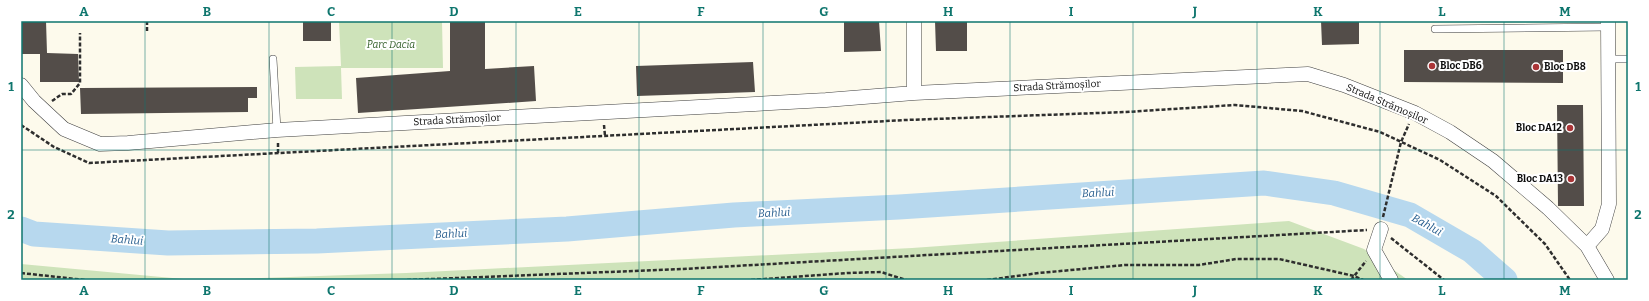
<svg xmlns="http://www.w3.org/2000/svg" width="1649" height="301" viewBox="0 0 1649 301" font-family="Bitter,serif">
<style>
.green{fill:#cee3ba}
.lines{fill:none;stroke-linecap:round;stroke-linejoin:round}
.river{stroke:#b7d8ee;stroke-width:25}
.building{fill:#534d49}
.lane-casing{stroke:#3f3f3f;stroke-width:8}
.street-casing{stroke:#3f3f3f;stroke-width:15}
.path{stroke:#2e2e2e;stroke-width:2.5;stroke-dasharray:4 2;stroke-linecap:butt}
.lane{stroke:#fff;stroke-width:7}
.street{stroke:#fff;stroke-width:14}
.grid{fill:none;stroke:#0f766e;stroke-width:1;stroke-opacity:0.55}
.poi-dot{fill:#aa3537;stroke:#fff;stroke-width:1.5}
.labels{text-anchor:middle;dominant-baseline:central;stroke-width:4;stroke-linejoin:round;paint-order:stroke}
.park-label{font-size:10px;font-style:italic;fill:#2e5b24;stroke:#fff}
.poi-label{font-size:10px;font-weight:bold;fill:#0c0c0c;stroke:#fff;text-anchor:start}
.street-label{font-size:10px;fill:#0c0c0c;stroke:#fff}
.water-label{font-size:11px;font-style:italic;fill:#255c8d;stroke:#fff}
.neatline{fill:none;stroke:#0f766e;stroke-width:1.5}
.grid-label{font-size:13px;text-anchor:middle;font-weight:bold;fill:#0f766e}
</style>
<rect width="100%" height="100%" fill="#fdfaec"/>
<path class="green" d="M339 21H442L443 68H341L342 99H296L295 67 341 66Z
M1289 221 1364 249 1408 280H206L406 273 912 248Z
M21 264 194 280H21Z"/>
<g class="lines">
<path class="river" d="M21 229 34 234 168 243 317 241 567 229 734 215 899 207 1264 183 1334 193 1410 215 1472 251 1505 280"/>
</g>
<path class="building" d="M21 21H46L47 53 78 54 79 82H40V54H21Z
M303 21H331V41H303Z
M450 21H485V69L534 66 536 101 358 113 356 78 450 71Z
M844 21H879L881 51 844 52Z
M935 21H967V51H936Z
M1321 21H1359V44L1322 45Z
M1404 50H1563V83L1404 82Z
M753 62 755 92 637 96 636 66Z
M257 87V98H248V112L81 114 80 88Z
M1557 105H1583L1584 206H1558Z"/>
<g class="lines">
<g class="lane-casing">
<path id="lane" d="M1435 29 1608 27
M273 59 277 130
M1608 59H1628"/>
</g>
<g class="street-casing">
<path id="street" d="M914 21V93
M21 85 34 101 64 129 100 144 128 143 277 130 826 100 914 93 1308 74 1344 85 1415 113 1450 132 1493 161 1548 208 1587 246 1607 280
M1381 229 1374 250 1391 280
M1587 246 1602 229 1609 204 1608 21"/>
</g>
<path class="path" d="M147 21V32
M52 101 62 94H71L80 83V33
M21 125 54 147 89 163 906 120 1126 112 1235 105 1302 111 1380 132 1440 160 1496 196 1545 244 1570 280
M604 125 605 136
M278 143V153
M1383 217 1401 142 1409 124
M1391 238 1444 280
M21 273 85 280
M407 280 683 269 1367 230
M751 280 847 273 881 272 906 280
M987 280 1039 273 1125 265H1199L1236 259H1279L1354 276 1363 280
M1351 280 1366 261"/>
<use href="#lane" class="lane"/>
<use href="#street" class="street"/>
</g>
<path class="grid" d="M145 21V280M269 21V280M392 21V280M516 21V280M639 21V280M763 21V280M886 21V280M1010 21V280M1133 21V280M1257 21V280M1380 21V280M1504 21V280M21 150H1628"/>
<g class="poi-dot">
<circle cx="1432" cy="66" r="4"/>
<circle cx="1536" cy="67" r="4"/>
<circle cx="1570" cy="128" r="4"/>
<circle cx="1571" cy="179" r="4"/>
</g>
<g class="labels">
<g class="park-label">
<text x="391" y="45">Parc Dacia</text>
</g>
<g class="poi-label">
<text x="1440" y="66">Bloc DB6</text>
<text x="1544" y="67">Bloc DB8</text>
<text x="1562" y="128" text-anchor="end">Bloc DA12</text>
<text x="1563" y="179" text-anchor="end">Bloc DA13</text>
</g>
<g class="street-label">
<text transform="translate(1057 86) rotate(-3)">Strada Strămoșilor</text>
<text transform="translate(1387 104) rotate(23)">Strada Strămoșilor</text>
<text transform="translate(457 120) rotate(-3)">Strada Strămoșilor</text>
</g>
<g class="water-label">
<text transform="translate(1098 193) rotate(-3)">Bahlui</text>
<text transform="translate(774 213) rotate(-3)">Bahlui</text>
<text transform="translate(1427 225) rotate(29)">Bahlui</text>
<text transform="translate(451 234) rotate(-3)">Bahlui</text>
<text transform="translate(127 240) rotate(4)">Bahlui</text>
</g>
</g>
<rect width="1649" height="301" fill="none" stroke="#ffffff" stroke-width="44"/>
<rect x="22" y="22" width="1605" height="257" class="neatline"/>
<g class="grid-label">
<text x="84" y="16">A</text>
<text x="207" y="16">B</text>
<text x="331" y="16">C</text>
<text x="454" y="16">D</text>
<text x="578" y="16">E</text>
<text x="701" y="16">F</text>
<text x="824" y="16">G</text>
<text x="948" y="16">H</text>
<text x="1071" y="16">I</text>
<text x="1195" y="16">J</text>
<text x="1318" y="16">K</text>
<text x="1442" y="16">L</text>
<text x="1565" y="16">M</text>
<text x="11" y="91">1</text>
<text x="1638" y="91">1</text>
<text x="11" y="219">2</text>
<text x="1638" y="219">2</text>
<text x="84" y="295">A</text>
<text x="207" y="295">B</text>
<text x="331" y="295">C</text>
<text x="454" y="295">D</text>
<text x="578" y="295">E</text>
<text x="701" y="295">F</text>
<text x="824" y="295">G</text>
<text x="948" y="295">H</text>
<text x="1071" y="295">I</text>
<text x="1195" y="295">J</text>
<text x="1318" y="295">K</text>
<text x="1442" y="295">L</text>
<text x="1565" y="295">M</text>
</g>
</svg>
